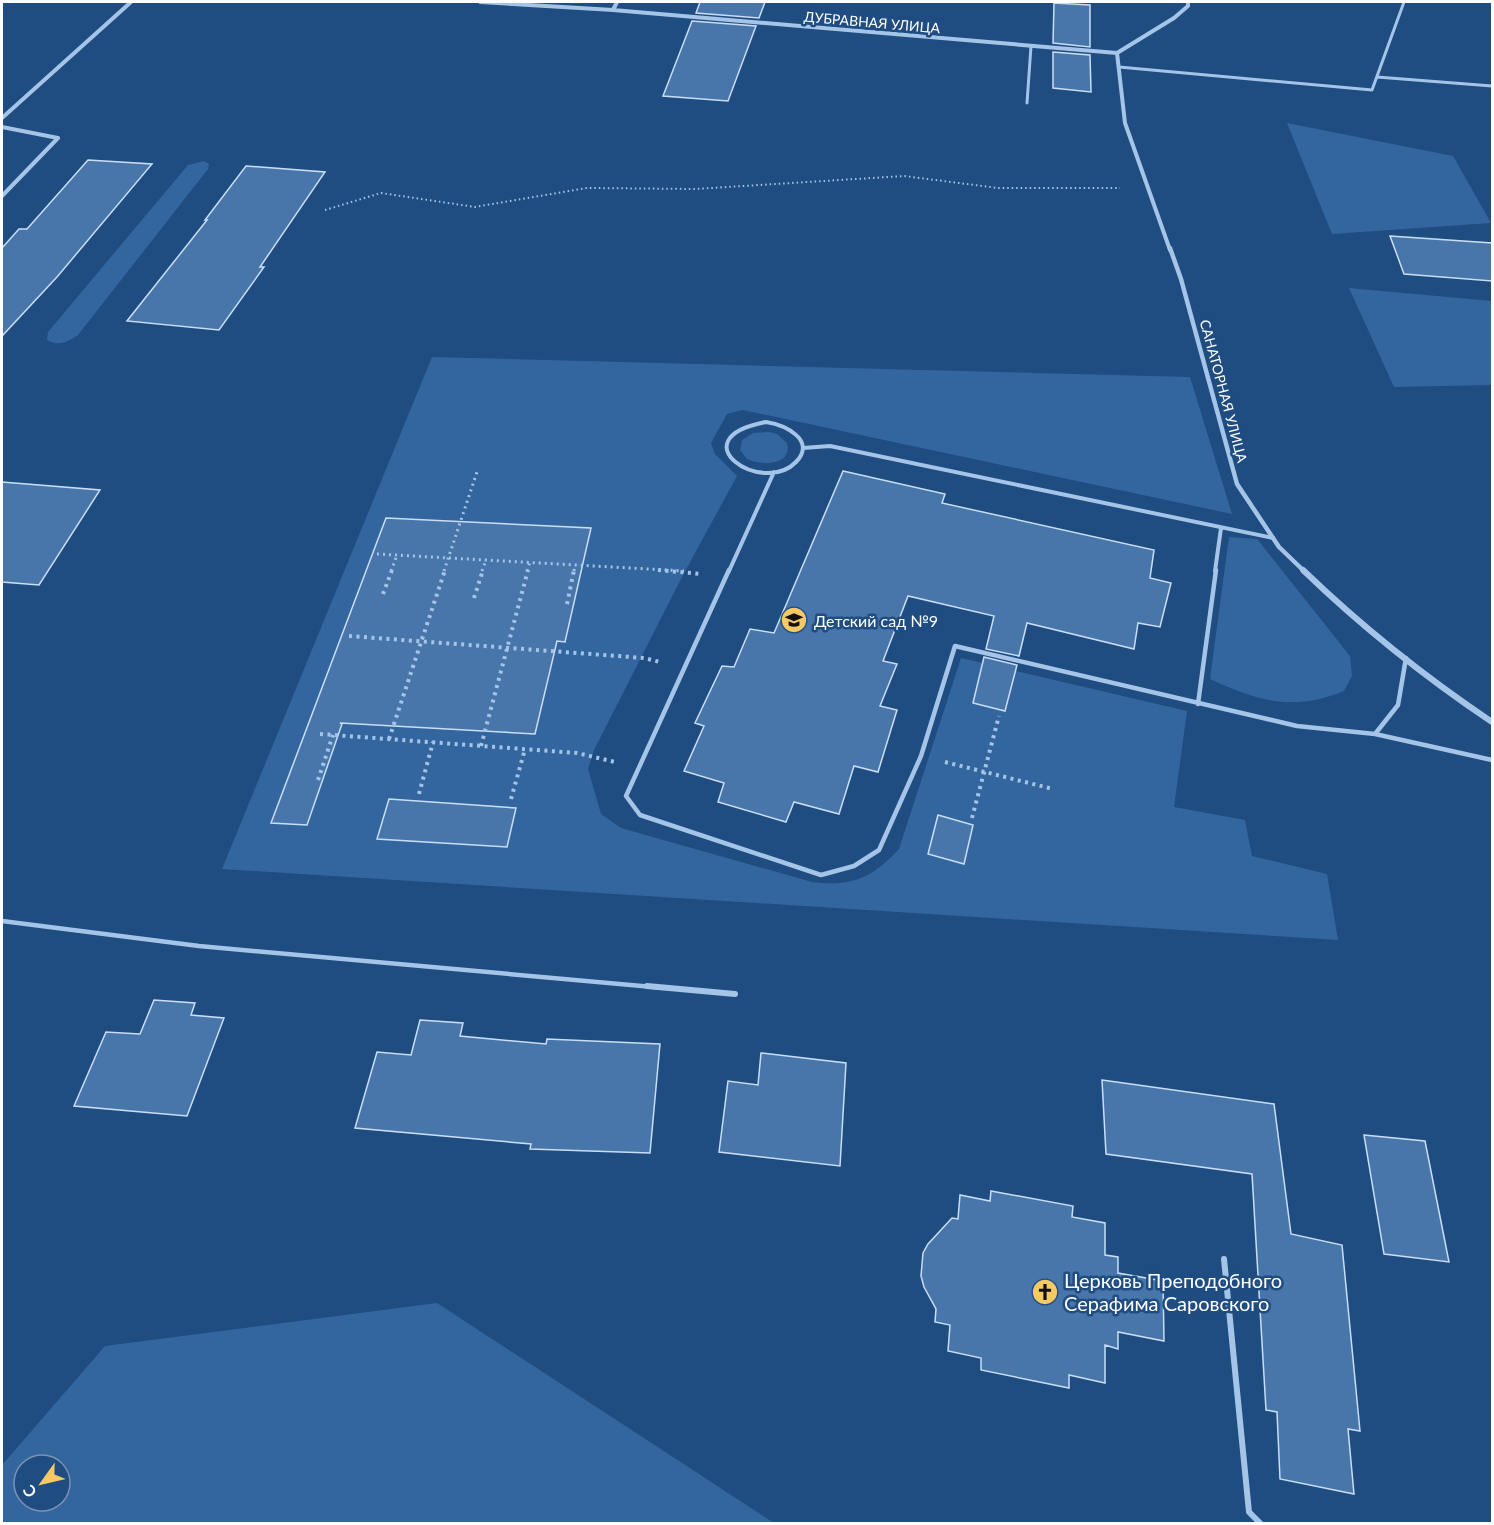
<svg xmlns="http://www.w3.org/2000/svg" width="1494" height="1525" viewBox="0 0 1494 1525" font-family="Lato,sans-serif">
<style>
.green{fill:#33669f;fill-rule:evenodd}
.building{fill:#4876ab;stroke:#c9def6;stroke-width:1.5}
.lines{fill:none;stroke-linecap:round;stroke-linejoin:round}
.path-far2{stroke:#a5c5e8;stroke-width:2;stroke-dasharray:1.5 3;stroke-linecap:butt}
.path-far1{stroke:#a5c5e8;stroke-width:3;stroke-dasharray:2 4;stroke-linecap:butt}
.path{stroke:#a5c5e8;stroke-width:4;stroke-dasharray:3 4.5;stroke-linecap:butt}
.lane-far3{stroke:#a5c5e8;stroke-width:3}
.lane-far2{stroke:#a5c5e8;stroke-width:4}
.lane-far1{stroke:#a5c5e8;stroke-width:4.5}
.lane{stroke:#a5c5e8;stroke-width:6}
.street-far2{stroke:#a5c5e8;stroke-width:4}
.street-far1{stroke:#a5c5e8;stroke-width:4.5}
.street{stroke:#a5c5e8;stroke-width:6}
.labels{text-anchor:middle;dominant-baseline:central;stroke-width:5;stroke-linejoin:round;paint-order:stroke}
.far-street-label{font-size:14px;fill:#fff;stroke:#1f4c81}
.poi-label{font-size:16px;fill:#fff;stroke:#1f4c81;text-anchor:start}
.near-poi-label{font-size:20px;fill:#fff;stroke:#1f4c81;text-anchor:start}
</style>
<rect width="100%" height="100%" fill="#1f4c81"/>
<path class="green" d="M1287 123 1453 156 1491 223 1332 234Z
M204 161 209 164 208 169 78 335C67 342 59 347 47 340L48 332 188 165Z
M1349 288 1492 301V385L1394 387Z
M432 357 1190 377 1232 514 743 410 727 414 711 443 715 454 737 476 682 577 594 750 588 769 601 814 621 828 812 882C852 887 872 878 899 849L961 658 1187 711 1174 807 1245 820 1252 856 1327 874 1338 940 222 869Z
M769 432 777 434 787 443C793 466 761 466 747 459L740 450 742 440 753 433Z
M1229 537 1257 539 1350 656 1352 676 1344 691C1293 712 1258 701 1210 679Z
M437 1303 774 1523H2V1465L105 1346ZM24 1465H60V1501H24Z"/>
<path class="building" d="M700 2H765L759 18 696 13Z
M1054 3 1090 5V47L1053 43Z
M692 21 756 26 728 101 663 96Z
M1053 52 1090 55 1091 92 1053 88Z
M88 160 152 164 57 277 2 336V248L19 229H27Z
M246 166 325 172 260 267H264L219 330 127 321 207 220H205Z
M1390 236 1492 243V281L1404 274Z
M843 471 945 494 942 503 1154 550 1150 578 1171 583 1160 627 1138 623 1134 649 1027 623 1019 656 986 649 994 616 908 596 883 661 897 664 880 706 897 710 878 772 854 766 839 814 794 802 786 822 718 802 724 783 684 771 704 726 695 723 722 666 734 667 750 629 774 633Z
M2 482 100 490 39 585 2 582Z
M386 518 591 528 565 642 557 641 535 734 340 723 342 724 307 825 271 823Z
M984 657 1017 665 1005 711 973 703Z
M389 799 516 808 507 847 377 839Z
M938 815 973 825 964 864 928 854Z
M154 1000 195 1003 191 1015 224 1018 187 1116 74 1106 106 1032 140 1034Z
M420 1020 463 1023 460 1036 546 1044 547 1039 660 1044 650 1153 530 1149 531 1144 355 1128 377 1052 411 1055Z
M761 1053 846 1063 840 1166 719 1152 728 1081 758 1085Z
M1102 1080 1274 1104 1291 1234 1342 1245 1360 1431 1348 1429 1354 1494 1280 1479 1277 1412 1266 1410 1252 1174 1106 1154Z
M1364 1135 1425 1141 1449 1262 1384 1254Z
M991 1191 1073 1206 1072 1217 1105 1223V1255L1118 1257V1273L1163 1281 1164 1341 1118 1332V1349L1105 1345V1383L1069 1375V1388L981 1370V1358L948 1351 950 1325 935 1322 936 1309 924 1287 921 1276 923 1253 928 1244 952 1218 958 1219 960 1195 990 1201Z"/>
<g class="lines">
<path class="path-far2" d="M325 210 381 193 475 207 587 188 695 189 904 176 998 188H1120"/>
<path class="path-far1" d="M377 554 684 571
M391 571 397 555
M444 571 477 472
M482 571 486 560
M527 571 530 562
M574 571 575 565"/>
<path class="path" d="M658 570 701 574
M383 594 392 570
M474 598 483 570
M567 604 574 570
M349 636 644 658 660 662
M320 734 577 753 615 762
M389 739 445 570
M481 746 528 570
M945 762 1053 789
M318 780 333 735
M419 794 433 742
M511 799 525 749
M972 818 999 716"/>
<path class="lane-far3" d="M1119 67 1372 90 1404 2
M1377 77 1492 86
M1027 103 1031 46"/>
<path class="lane-far2" d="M766 422C785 425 817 440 796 462 762 497 677 439 766 422Z
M803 448 830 446 1273 538
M729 571 774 472
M1215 571 1221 528"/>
<path class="lane-far1" d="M729 570 626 796 640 815 821 875 854 866 879 850 921 756 955 646 1297 726 1375 734 1398 705 1406 658
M1198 704 1216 570
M1375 734 1492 760
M2 921 199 946 664 988"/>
<path class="lane" d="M647 986 735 994
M1224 1259 1249 1512 1261 1524"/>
<path class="street-far2" d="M480 2 613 10 1117 53
M613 10 617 2
M2 118 131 2
M2 127 58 138
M2 196 58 138
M1170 250 1125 123 1117 53 1174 18 1188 6V2"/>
<path class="street-far1" d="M1170 248 1181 279 1237 484 1279 547 1304 571"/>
<path class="street" d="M1303 570C1361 626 1425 677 1492 722"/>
</g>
<defs>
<g id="school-disc" transform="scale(1.35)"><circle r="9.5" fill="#f6c965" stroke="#1f4c81"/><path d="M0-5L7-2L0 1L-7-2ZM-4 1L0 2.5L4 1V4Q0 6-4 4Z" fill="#111"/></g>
<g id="church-disc" transform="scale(1.35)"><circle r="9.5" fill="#f6c965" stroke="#1f4c81"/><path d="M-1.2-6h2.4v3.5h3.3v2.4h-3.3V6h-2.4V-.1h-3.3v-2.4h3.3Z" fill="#111"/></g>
</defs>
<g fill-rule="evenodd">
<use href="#school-disc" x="794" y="620"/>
<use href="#church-disc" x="1045" y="1292"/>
</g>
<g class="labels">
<g class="far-street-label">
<text transform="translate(872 22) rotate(5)">ДУБРАВНАЯ УЛИЦА</text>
<text transform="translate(1224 391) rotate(75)">САНАТОРНАЯ УЛИЦА</text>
</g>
<g class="poi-label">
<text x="814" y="620">Детский сад №9</text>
</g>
<g class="near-poi-label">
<text x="1064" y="1280">Церковь Преподобного<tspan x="1064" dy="23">Серафима Саровского</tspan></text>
</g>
</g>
<rect width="1494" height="1525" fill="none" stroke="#ffffff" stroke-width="6"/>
<g transform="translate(42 1483) rotate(236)"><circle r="28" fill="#1f4c81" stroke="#7994b3" stroke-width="1.5"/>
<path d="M0-4.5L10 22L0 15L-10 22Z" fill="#f6c965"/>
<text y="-9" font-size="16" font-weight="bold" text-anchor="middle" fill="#ffffff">С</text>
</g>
</svg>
